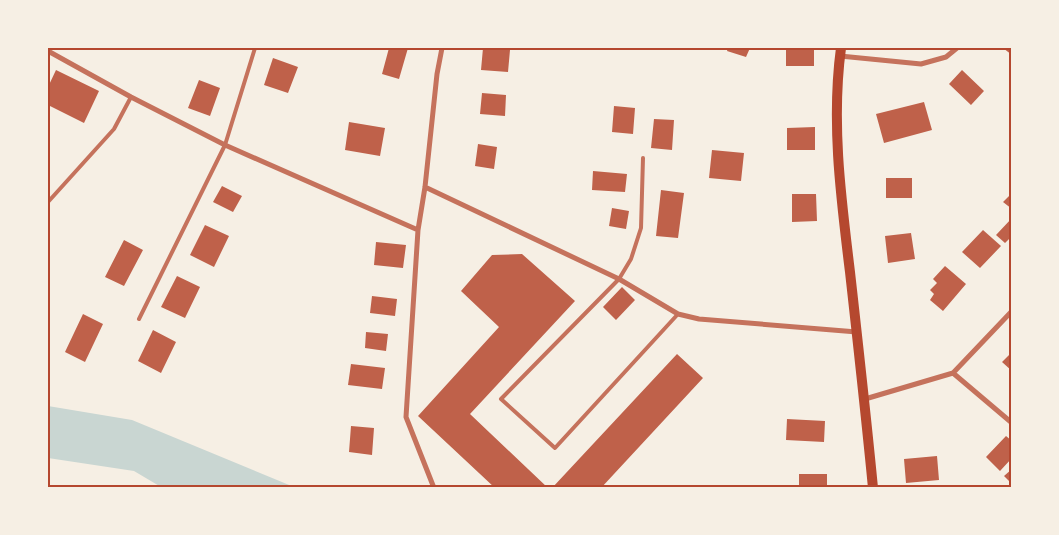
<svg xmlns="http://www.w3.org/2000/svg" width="1059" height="535" viewBox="0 0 1059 535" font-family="'Sofia Sans Condensed',sans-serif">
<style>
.water{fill:#c9d6d2}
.building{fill:#bf614a}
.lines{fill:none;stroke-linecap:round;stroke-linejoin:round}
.service{stroke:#c5725c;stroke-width:4}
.minor{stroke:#c5725c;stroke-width:5}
.secondary{stroke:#b5482f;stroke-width:10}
.neatline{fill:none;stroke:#b5482f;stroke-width:2}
</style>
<rect width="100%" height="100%" fill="#f6efe4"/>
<path class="water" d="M48 406 132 420 294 487H161L134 471 48 458Z"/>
<path class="building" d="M389 48H408L399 79 382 74Z
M483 48 510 50 508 72 481 70Z
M728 48H750L746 57 727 51Z
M786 48H814V66H786Z
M1003 48H1012V55Z
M273 58 298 67 288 93 264 85Z
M56 70 99 91 84 123 48 105V87Z
M962 70 984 91 971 105 949 84Z
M199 80 220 88 210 116 188 108Z
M482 93 506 95 505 116 480 114Z
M924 102 932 130 884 143 876 114Z
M614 106 635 108 633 134 612 132Z
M654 119 674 120 672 150 651 148Z
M349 122 385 128 380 156 345 150Z
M815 127V150H787V128Z
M478 144 497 147 494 169 475 166Z
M712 150 744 153 741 181 709 178Z
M593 171 627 174 625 192 592 190Z
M886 178H912V198H886Z
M222 186 242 196 233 212 213 202Z
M661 190 684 193 678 238 656 236Z
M1012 193V209L1003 202Z
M792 194H816L817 221 792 222Z
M612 208 629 211 626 229 609 226Z
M1012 218V236L1005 243 996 235Z
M205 225 229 236 214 267 190 255Z
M983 230 1001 246 980 268 962 252Z
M911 233 915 259 888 263 885 236Z
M124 240 143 250 124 286 105 277Z
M376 242 406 245 403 268 374 265Z
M522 254 575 301 470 414 548 488H495L418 416 499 327 461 291 492 255Z
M945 266 966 284 943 311 930 300 934 294 930 290 937 283 933 279Z
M177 276 200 287 185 318 161 307Z
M622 287 635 300 616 320 603 307Z
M372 296 397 299 395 316 370 313Z
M83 314 103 324 85 362 65 352Z
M153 330 176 342 161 373 138 361Z
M366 332 388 334 386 351 365 348Z
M1012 352V371L1002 362Z
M677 354 703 378 601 488H552Z
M351 364 385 368 382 389 348 385Z
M787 419 825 421 824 442 786 440Z
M351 426 374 428 372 455 349 452Z
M1006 436 1012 441V458L1000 471 986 457Z
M937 456 939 480 906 483 904 459Z
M1012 469V484L1004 476Z
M799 474H827V488H799Z"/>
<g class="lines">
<path class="service" d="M643 158 641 228 631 259 619 279 501 399 555 448 678 314
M48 202 114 129 131 97
M139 319 225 145 255 48"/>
<path class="minor" d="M48 51 131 97 225 145 418 230
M840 56 921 64 946 57 957 48
M425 187 619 279 678 314 699 319 857 332
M953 373 1012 423
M865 399 953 373 1012 311
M434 488 406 417 418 230 425 187 437 74 442 48"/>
<path class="secondary" d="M841 48C831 122 841 198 850 272 858 344 866 415 873 488"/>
</g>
<rect width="1059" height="535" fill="none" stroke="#f6efe4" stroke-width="98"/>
<rect x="49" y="49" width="961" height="437" class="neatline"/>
</svg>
